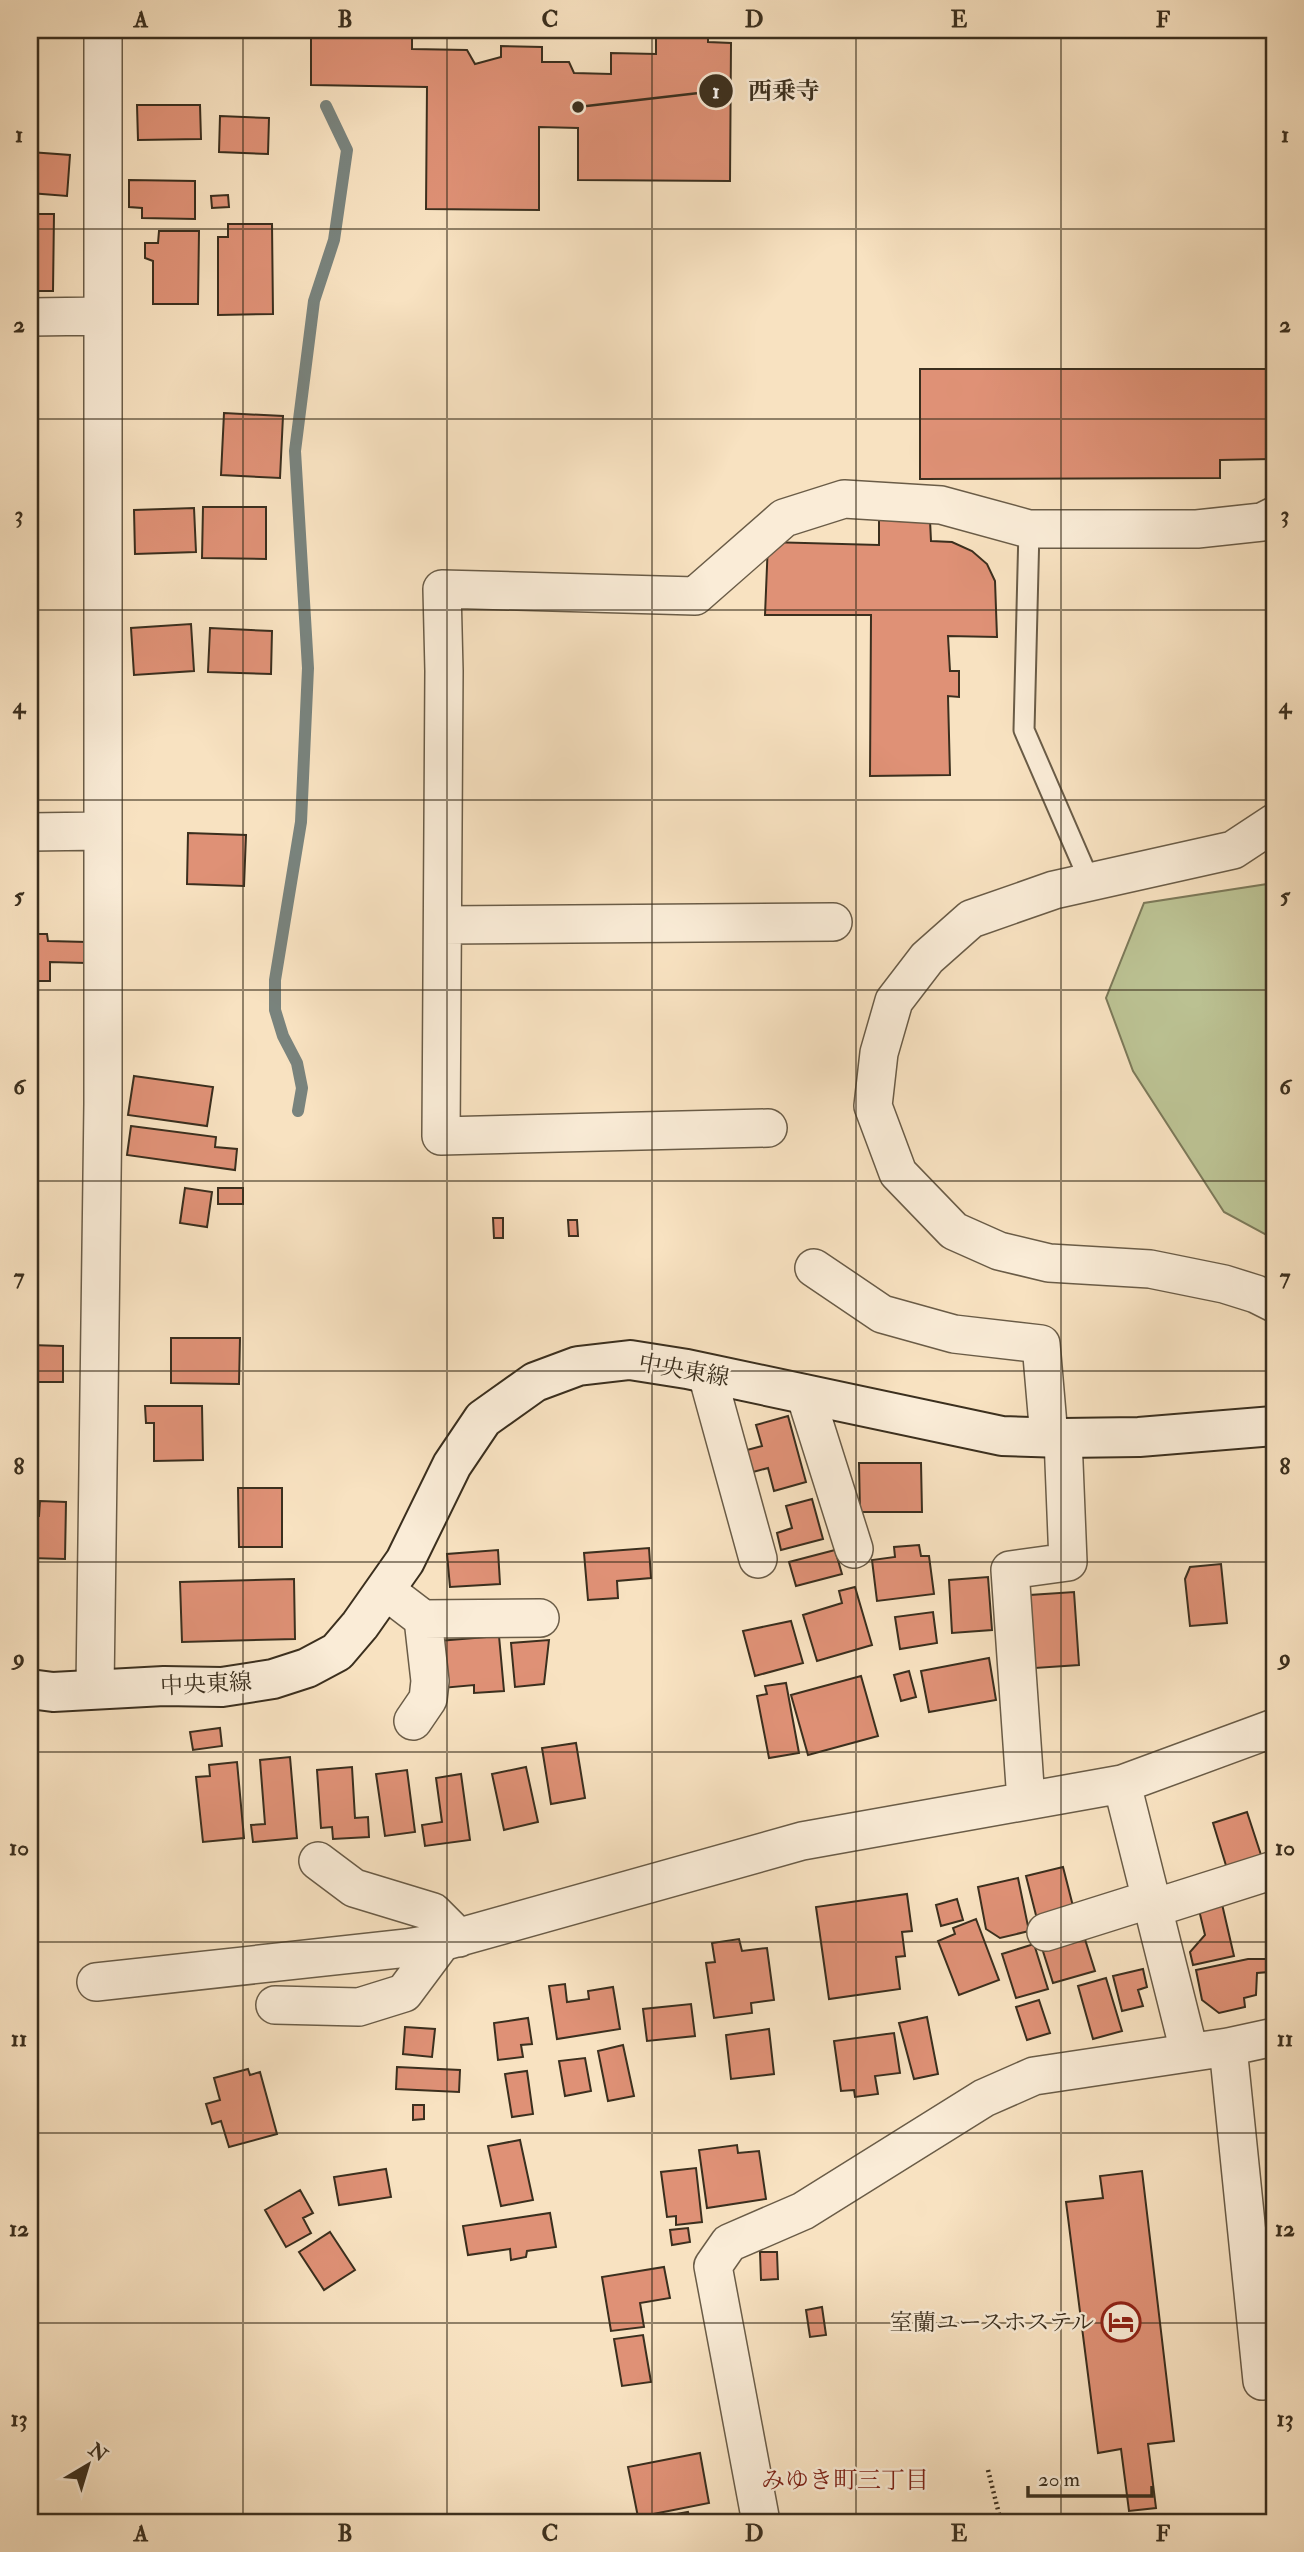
<svg xmlns="http://www.w3.org/2000/svg" width="1304" height="2552" viewBox="0 0 1304 2552" font-family="'IM FELL Double Pica','Noto Serif JP',serif">
<style>
.green{fill:#bcc394;stroke:#7c7959;stroke-width:2}
.lines{fill:none;stroke-linecap:round;stroke-linejoin:round}
.stream{stroke:#79837d;stroke-width:12}
.building{fill:#df9176;stroke:#3b2f1e;stroke-width:2}
.lane-casing{stroke:#6a5c47;stroke-width:23}
.street-casing{stroke:#6a5c47;stroke-width:40}
.secondary-casing{stroke:#3b2f1e;stroke-width:42}
.path{stroke:#3b2f1e;stroke-width:4.5;stroke-dasharray:2 3.5;stroke-linecap:butt}
.lane{stroke:#faecd7;stroke-width:19}
.street{stroke:#faecd7;stroke-width:37}
.secondary{stroke:#faecd7;stroke-width:38}
.grid{fill:none;stroke:#3b2f1e;stroke-width:2;stroke-opacity:0.55}
.labels{text-anchor:middle;dominant-baseline:central;stroke-width:5;stroke-linejoin:round;paint-order:stroke}
.street-label{font-size:23px;fill:#3b2f1e;stroke:#faecd7}
.poi-label{font-size:23px;fill:#3b2f1e;stroke:#faecd7;text-anchor:end}
.neighbourhood-label{font-size:24px;fill:#7a1f14;stroke:#faecd7}
.leader{fill:none;stroke:#3b2f1e;stroke-width:2.5}
.callout-dot{fill:#3b2f1e;stroke:#faecd7;stroke-width:2.5}
.mark-label{font-size:21px;text-anchor:middle;font-weight:bold;fill:#fff}
.callout-label{font-size:24px;text-anchor:middle;font-weight:bold;fill:#3b2f1e;stroke:#faecd7;stroke-width:5;stroke-linejoin:round;paint-order:stroke}
.neatline{fill:none;stroke:#3b2f1e;stroke-width:2.5}
.grid-label{font-size:23px;text-anchor:middle;font-weight:bold;fill:#3b2f1e}
</style>
<rect width="100%" height="100%" fill="#f8e2c1"/>
<filter id="stains"><feTurbulence type="fractalNoise" baseFrequency=".00286" numOctaves="4"/><feColorMatrix values="0 0 0 0 .2 0 0 0 0 .09 0 0 0 0 .02 0 0 0 .5 -.17"/></filter>
<radialGradient id="worn" r=".72"><stop offset=".6" stop-color="#630" stop-opacity="0"/><stop offset="1" stop-color="#630" stop-opacity=".3"/></radialGradient>
<path class="green" d="M1274 878V1239L1224 1212 1133 1071 1106 998 1144 903 1267 884Z"/>
<g class="lines">
<path class="stream" d="M298 1111 302 1088 297 1063 283 1036 275 1010V980L301 822 308 668 295 451 314 301 334 240 347 150 326 106"/>
</g>
<path class="building" d="M311 30H412V49L467 50 475 64 501 57V46L542 47V62H569L574 73 611 74V53L656 54V30H708V42L731 43 730 181 578 180V128L539 127V210L426 209 427 87 311 85Z
M137 105H200L201 139 138 140Z
M220 116 269 118 268 154 219 152Z
M30 152 70 155 67 196 30 193Z
M129 180 195 181V219L142 218V208L129 207Z
M228 195 229 207 212 208 211 196Z
M30 214H54L53 291H30Z
M228 224H272L273 314 218 315V237H228Z
M159 231H199L198 304H153V261L145 258V243H158Z
M920 369H1274V459L1220 460V478L920 479Z
M224 413 283 416 280 478 221 475Z
M203 507H266V559L202 558Z
M194 508 196 552 135 554 134 510Z
M879 520H930L931 541 952 542 972 551 987 564 995 581 997 637 948 636 950 671H959V697L948 696 950 775 870 776 871 615H765L768 542 879 545Z
M191 624 194 671 134 675 131 628Z
M210 628 272 631 271 674 208 672Z
M188 833 246 835 244 886 187 884Z
M30 934H47L48 941 87 942 86 963 50 962V981H30Z
M134 1076 213 1087 207 1126 128 1115Z
M30 1113H37V1156H30Z
M131 1126 216 1137 215 1147 237 1149 235 1170 127 1155Z
M185 1188 212 1192 207 1227 180 1223Z
M218 1188H243V1204H218Z
M493 1218H503V1238H494Z
M568 1220H577L578 1236H569Z
M171 1338H240L239 1384 171 1383Z
M30 1345 63 1346V1382H30Z
M145 1406H202L203 1460 154 1461V1423H146Z
M788 1416 806 1482 774 1491 768 1468 753 1472 747 1450 762 1446 756 1425Z
M859 1463H921L922 1512H860Z
M238 1488H282V1547H239Z
M812 1499 823 1539 781 1550 777 1533 792 1528 786 1506Z
M40 1501 66 1502 65 1559 30 1558V1515L39 1516Z
M919 1545 921 1556H929L934 1594 877 1601 872 1560 895 1557 894 1547Z
M649 1548 651 1578 617 1581 618 1598 588 1600 584 1553Z
M498 1550 500 1584 450 1587 447 1554Z
M835 1550 842 1574 796 1586 789 1562Z
M1221 1564 1227 1623 1190 1626 1185 1579 1190 1567Z
M988 1577 992 1630 952 1633 949 1580Z
M294 1579 295 1639 182 1642 180 1582Z
M855 1587 872 1645 817 1661 803 1615 842 1603 839 1591Z
M1074 1592 1079 1665 1035 1668 1030 1595Z
M933 1612 937 1643 900 1649 895 1617Z
M791 1621 803 1663 755 1676 743 1631Z
M499 1636 504 1691 474 1693V1685L442 1688 438 1641Z
M549 1640 544 1684 515 1687 511 1643Z
M989 1658 996 1700 929 1712 921 1671Z
M909 1671 916 1697 901 1701 894 1675Z
M861 1676 878 1736 808 1755 791 1695Z
M786 1683 799 1753 769 1758 757 1696 767 1694 765 1686Z
M220 1728 222 1746 193 1750 190 1732Z
M576 1743 585 1798 551 1804 542 1748Z
M290 1757 297 1838 253 1842 251 1825 265 1824 260 1760Z
M237 1762 244 1838 203 1842 196 1777 210 1776 209 1765Z
M352 1767 355 1818 368 1817 369 1837 333 1839 332 1827 321 1828 317 1770Z
M526 1767 538 1822 504 1830 492 1774Z
M407 1770 415 1832 385 1836 376 1774Z
M461 1774 470 1840 425 1846 422 1825 442 1822 436 1778Z
M1270 1795H1274V1839H1270Z
M1247 1812 1263 1861 1228 1872 1213 1823Z
M1063 1867 1075 1914 1038 1923 1026 1876Z
M1018 1878 1029 1931 1000 1938 986 1929 978 1887Z
M907 1894 912 1931 902 1932 905 1956 896 1957 900 1989 829 1999 816 1907Z
M957 1899 963 1920 941 1926 936 1905Z
M1222 1904 1234 1956 1193 1965 1190 1952 1205 1935 1199 1910Z
M976 1919 999 1980 959 1995 938 1941 955 1934 953 1928Z
M1083 1933 1095 1971 1053 1983 1041 1945Z
M739 1939 742 1951 767 1948 774 2000 751 2003 752 2013 714 2018 706 1963 715 1962 712 1943Z
M1034 1944 1048 1989 1016 1998 1002 1954Z
M1248 1959H1266L1269 1972 1257 1973 1256 1995 1244 1998 1245 2007 1219 2013 1202 2000 1196 1970Z
M1143 1969 1147 1987 1138 1990 1143 2006 1122 2011 1113 1976Z
M1106 1978 1122 2031 1093 2039 1078 1986Z
M565 1984 567 2002 589 1999 588 1991 613 1987 620 2029 557 2039 549 1986Z
M1039 2000 1050 2033 1027 2040 1016 2007Z
M691 2004 695 2036 647 2041 643 2009Z
M927 2017 938 2074 914 2079 899 2023Z
M528 2018 532 2044 521 2045 523 2057 498 2060 494 2023Z
M405 2027 435 2029 432 2057 403 2054Z
M769 2029 774 2074 731 2079 726 2035Z
M894 2033 900 2073 875 2076 878 2094 855 2097 854 2090 841 2091 834 2041Z
M623 2045 634 2096 608 2101 598 2051Z
M585 2058 591 2091 565 2096 559 2061Z
M397 2067 460 2070 459 2092 396 2089Z
M248 2069 250 2075 260 2072 277 2134 229 2147 221 2121 212 2124 206 2104 220 2100 214 2078Z
M527 2071 533 2114 512 2117 505 2074Z
M413 2105H424V2119L413 2120Z
M520 2140 533 2200 501 2206 488 2146Z
M737 2145 738 2153 759 2151 766 2199 707 2208 699 2150Z
M696 2168 702 2222 676 2225V2216L667 2217 661 2172Z
M386 2169 391 2197 339 2205 334 2177Z
M1142 2171 1174 2441 1148 2444 1156 2508 1129 2511 1121 2449 1098 2453 1066 2202 1103 2198 1100 2176Z
M300 2190 313 2213 303 2218 311 2233 286 2247 265 2210Z
M550 2213 556 2247 527 2251 526 2257 511 2260 510 2249 468 2255 463 2226Z
M688 2228 690 2242 672 2245 670 2230Z
M330 2232 355 2270 324 2290 299 2252Z
M760 2252H777L778 2279 761 2280Z
M664 2267 670 2298 640 2303 644 2327 611 2331 602 2277Z
M822 2307 826 2335 810 2337 806 2310Z
M643 2335 651 2382 622 2386 614 2339Z
M700 2453 709 2503 638 2517 628 2467Z
M688 2512 691 2522H644L643 2520Z"/>
<g class="lines">
<g class="lane-casing">
<path id="lane" d="M1029 529 1024 730 1090 882"/>
</g>
<g class="street-casing">
<path id="street" d="M30 317 103 316
M1274 823 1233 850 1054 890 971 919 927 958 894 1001 879 1053 873 1106 898 1173 954 1231 999 1251 1049 1263 1150 1269 1224 1284 1256 1294 1274 1303
M30 832 102 831
M443 925 833 922
M768 1128 441 1136 444 671 442 589 695 596 784 518 844 499 941 505 1029 529H1197L1262 522 1274 516
M814 1268 882 1314 954 1334 1041 1344 1049 1437
M707 1374 758 1559
M805 1394 854 1549
M385 1590 423 1619 430 1681 428 1699 413 1721
M423 1619 540 1618
M95 1688 103 1104V30
M1122 1784 1189 2051
M1026 1801 1010 1570 1068 1562 1063 1438
M318 1861 354 1888 433 1912 459 1938
M1154 1908 1274 1870
M1046 1932 1151 1899
M96 1982 407 1948 442 1942 802 1841 1122 1784 1274 1728
M275 2005 359 2007 404 1993 442 1942
M1228 2047 1262 2381
M761 2522 713 2266 729 2243 803 2211 984 2098 1034 2076 1228 2047 1274 2037"/>
</g>
<g class="secondary-casing">
<path id="secondary" d="M30 1689 53 1692 164 1686 222 1687 273 1679 307 1668 337 1652 360 1625 405 1561 452 1465 483 1419 535 1382 578 1366 630 1360 687 1369 1002 1436 1063 1438 1139 1437 1274 1426"/>
</g>
<path class="path" d="M988 2470 1001 2522"/>
<use href="#lane" class="lane"/>
<use href="#street" class="street"/>
<use href="#secondary" class="secondary"/>
</g>
<path class="grid" d="M243 30V2522M447 30V2522M652 30V2522M856 30V2522M1061 30V2522M30 229H1274M30 419H1274M30 610H1274M30 800H1274M30 990H1274M30 1181H1274M30 1371H1274M30 1562H1274M30 1752H1274M30 1942H1274M30 2133H1274M30 2323H1274"/>
<defs>
<g id="hotel-ring" transform="scale(2.0125)"><circle r="9.5" fill="#faecd7" stroke="#8f2418" stroke-width="1.5"/><path d="M-6-4.5h1.5V1H6V5H4.5V3h-9V5H-6ZM-4 0a1.8 1.8 0 1 1 3.6 0ZM.5 0V-2.5h3Q6-2.5 6 0Z" fill="#8f2418"/></g>
</defs>
<g fill-rule="evenodd">
<use href="#hotel-ring" x="1121" y="2322"/>
</g>
<g class="labels">
<g class="street-label">
<text transform="translate(684 1370) rotate(10)">中央東線</text>
<text transform="translate(206 1684) rotate(-3)">中央東線</text>
</g>
<g class="poi-label">
<text x="1094" y="2322">室蘭ユースホステル</text>
</g>
<g class="neighbourhood-label">
<text x="845" y="2480">みゆき町三丁目</text>
</g>
</g>
<path class="leader" d="M578 107L716 91"/>
<g class="callout-dot">
<circle cx="578" cy="107" r="7"/>
<circle cx="716" cy="91" r="18"/>
</g>
<g class="mark-label">
<text x="716" y="98">1</text>
</g>
<g class="callout-label">
<text x="784" y="99">西乗寺</text>
</g>
<rect width="1304" height="2552" fill="none" stroke="#f8e2c1" stroke-width="77"/>
<g transform="translate(88 2465) rotate(38)" stroke="#faecd7" stroke-width="5" paint-order="stroke">
<path d="M0-5L12 26L0 18L-12 26Z" fill="#3b2f1e"/>
<text y="-10" font-size="19" font-weight="bold" text-anchor="middle" fill="#3b2f1e">N</text>
</g>
<path d="M1028 2486v10h124v-10" fill="none" stroke="#3b2f1e" stroke-width="3.5"/>
<text x="1038" y="2486" font-size="21" fill="#3b2f1e" stroke="#faecd7" stroke-width="5" paint-order="stroke">20 m</text>
<rect x="38" y="38" width="1228" height="2476" class="neatline"/>
<g class="grid-label">
<text x="141" y="27">A</text>
<text x="345" y="27">B</text>
<text x="550" y="27">C</text>
<text x="754" y="27">D</text>
<text x="959" y="27">E</text>
<text x="1163" y="27">F</text>
<text x="19" y="142">1</text>
<text x="1285" y="142">1</text>
<text x="19" y="332">2</text>
<text x="1285" y="332">2</text>
<text x="19" y="522">3</text>
<text x="1285" y="522">3</text>
<text x="19" y="713">4</text>
<text x="1285" y="713">4</text>
<text x="19" y="903">5</text>
<text x="1285" y="903">5</text>
<text x="19" y="1094">6</text>
<text x="1285" y="1094">6</text>
<text x="19" y="1284">7</text>
<text x="1285" y="1284">7</text>
<text x="19" y="1474">8</text>
<text x="1285" y="1474">8</text>
<text x="19" y="1665">9</text>
<text x="1285" y="1665">9</text>
<text x="19" y="1855">10</text>
<text x="1285" y="1855">10</text>
<text x="19" y="2046">11</text>
<text x="1285" y="2046">11</text>
<text x="19" y="2236">12</text>
<text x="1285" y="2236">12</text>
<text x="19" y="2426">13</text>
<text x="1285" y="2426">13</text>
<text x="141" y="2541">A</text>
<text x="345" y="2541">B</text>
<text x="550" y="2541">C</text>
<text x="754" y="2541">D</text>
<text x="959" y="2541">E</text>
<text x="1163" y="2541">F</text>
</g>
<rect width="100%" height="100%" filter="url(#stains)"/>
<rect width="100%" height="100%" fill="url(#worn)"/>
</svg>
